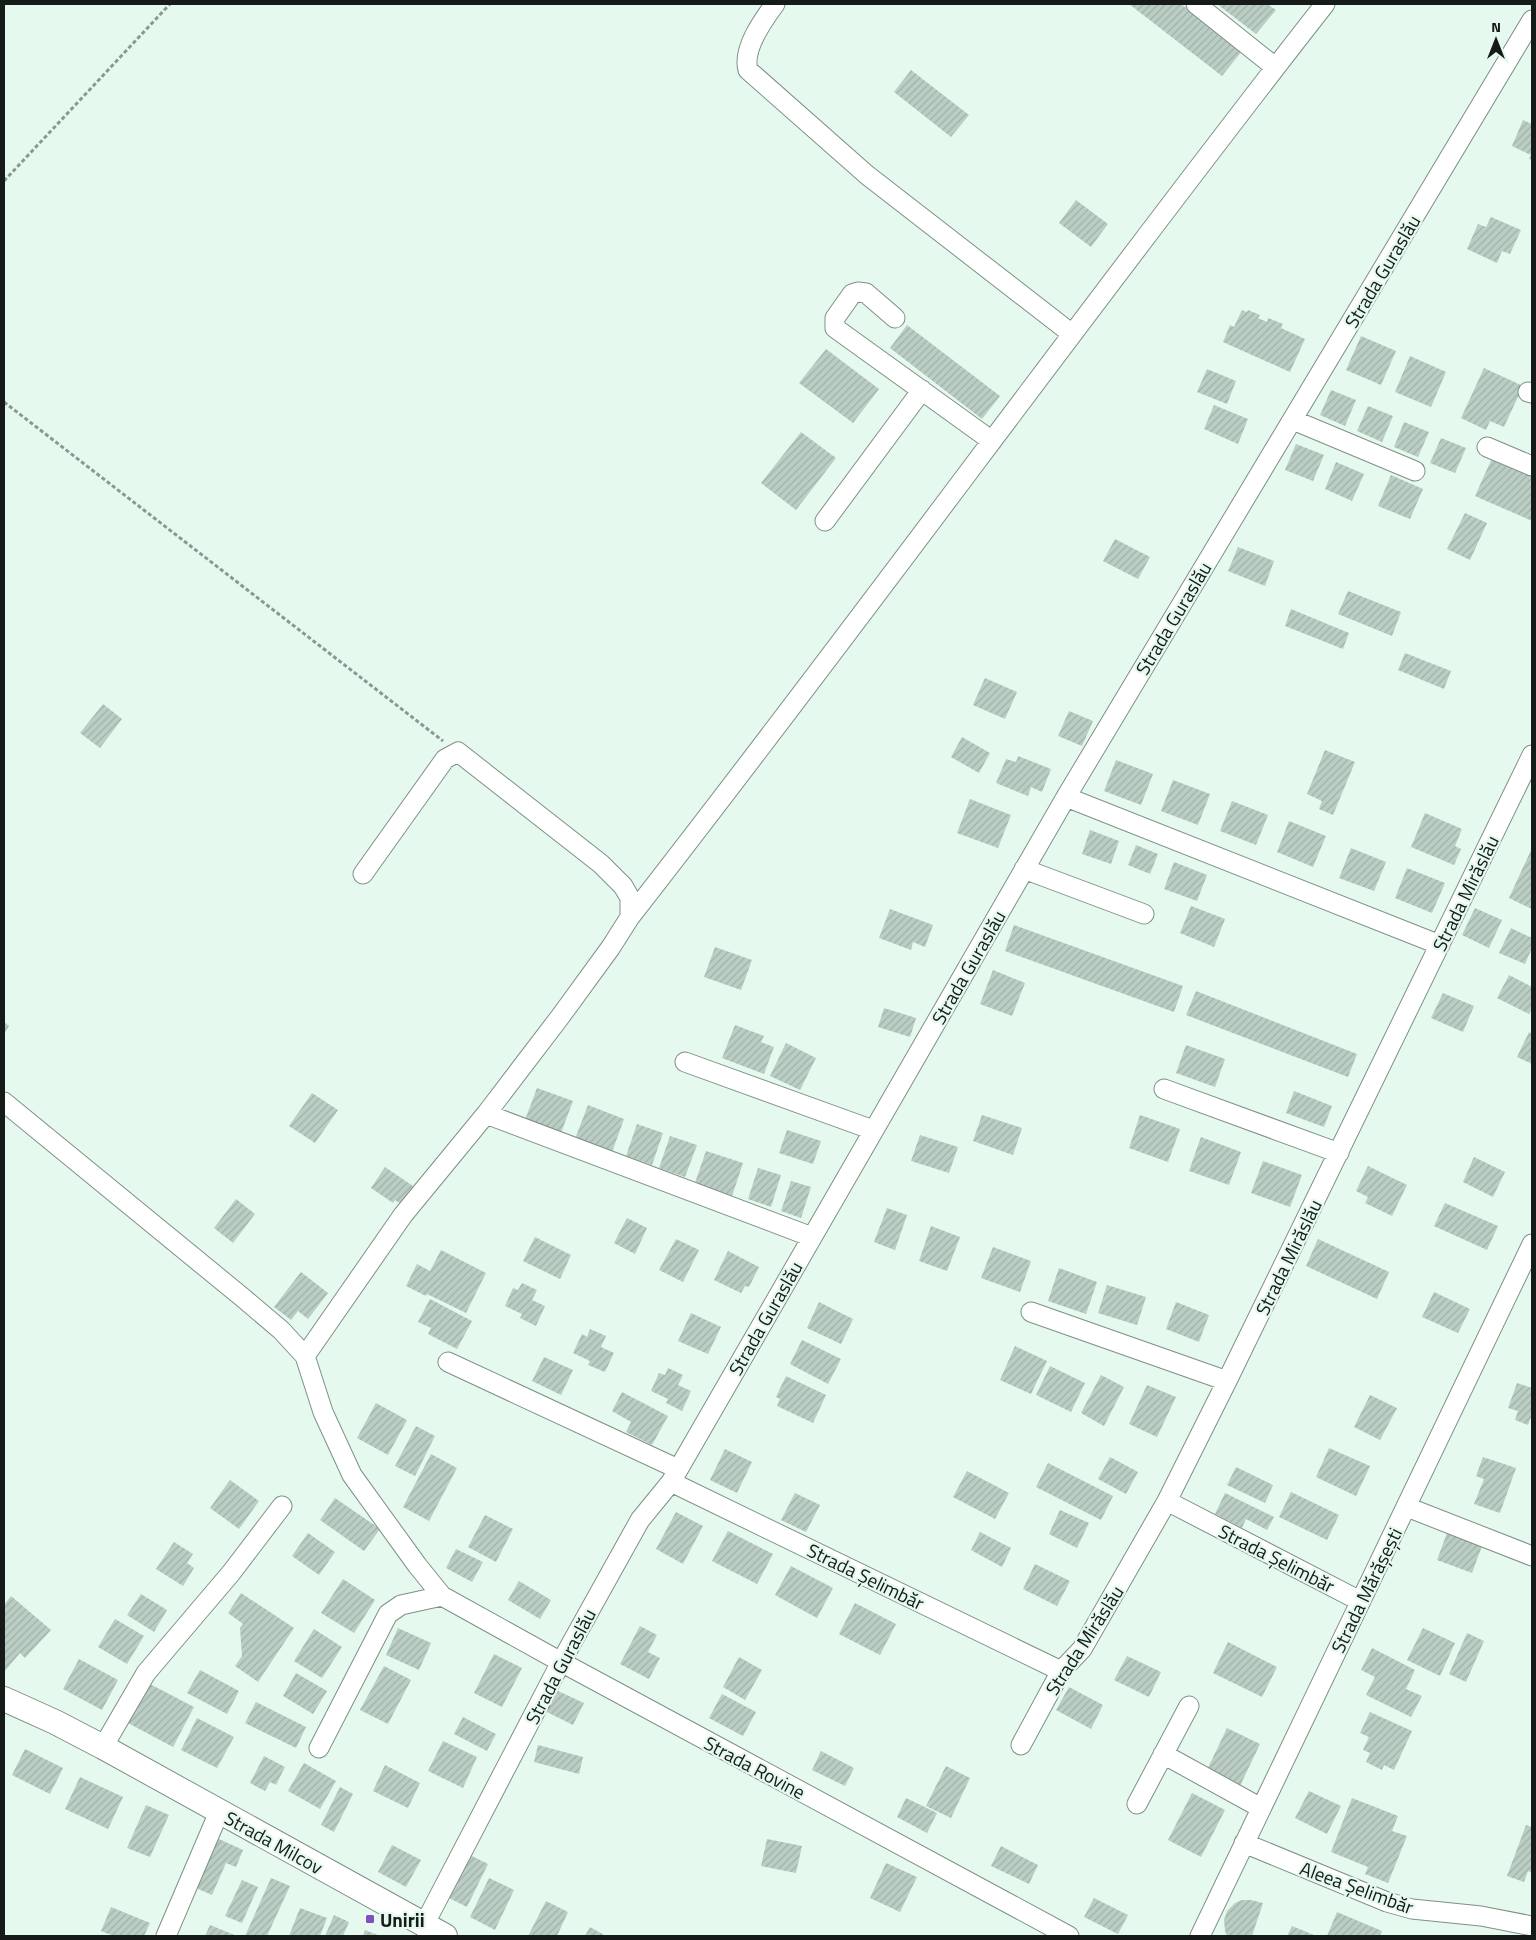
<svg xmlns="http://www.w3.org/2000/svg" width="1536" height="1940" viewBox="0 0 1536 1940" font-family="'Titillium Web',sans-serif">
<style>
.building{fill:url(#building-hatch)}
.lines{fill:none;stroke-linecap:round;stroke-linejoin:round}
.minor-casing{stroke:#7e9087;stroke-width:21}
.major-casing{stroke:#7e9087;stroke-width:26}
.path{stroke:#8b9891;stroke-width:3;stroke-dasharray:4 2.5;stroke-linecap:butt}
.minor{stroke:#fff;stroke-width:19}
.major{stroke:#fff;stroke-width:24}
.poi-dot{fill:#814ec6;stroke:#e6f9ef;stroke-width:2}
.labels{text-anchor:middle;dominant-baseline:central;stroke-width:4.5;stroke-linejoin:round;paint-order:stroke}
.street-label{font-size:19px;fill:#151b18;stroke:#e6f9ef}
.poi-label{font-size:19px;font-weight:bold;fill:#151b18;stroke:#e6f9ef;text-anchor:start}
</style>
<defs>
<pattern id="building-hatch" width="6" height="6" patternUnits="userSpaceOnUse" patternTransform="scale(1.25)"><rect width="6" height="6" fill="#bbcec4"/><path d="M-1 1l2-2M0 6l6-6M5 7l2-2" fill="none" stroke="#a0b0a8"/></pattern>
</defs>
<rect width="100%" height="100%" fill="#e6f9ef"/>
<path class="building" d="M1129 4H1181L1242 51 1222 76Z
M1217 4H1267L1276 10 1256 34Z
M911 70 969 115 951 137 894 92Z
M1523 120 1532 124V160L1529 159 1531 155 1512 146Z
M1076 200 1108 224 1091 247 1059 223Z
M1491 217 1521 230 1510 254 1502 251 1497 263 1467 249 1478 224 1486 227Z
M1242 310 1247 312 1248 310 1260 315 1258 318 1267 322 1268 318 1283 324 1281 328 1305 339 1290 372 1223 342 1230 325 1234 327Z
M907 325 1000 396 982 419 890 348Z
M1361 336 1396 351 1381 385 1346 370Z
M826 349 879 389 853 423 799 383Z
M1410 356 1446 372 1431 407 1395 392Z
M1484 368 1523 386 1504 427 1490 421 1486 430 1461 418Z
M1207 369 1236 381 1227 404 1197 392Z
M1331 390 1356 400 1345 426 1320 415Z
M1214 405 1248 419 1238 444 1204 429Z
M1368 406 1393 416 1382 442 1357 431Z
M1404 422 1429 432 1418 457 1394 447Z
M801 432 836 458 796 510 761 483Z
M1441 438 1466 448 1455 473 1430 463Z
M1296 444 1324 455 1313 481 1285 470Z
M1493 456 1532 474V521L1475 496Z
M1336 462 1364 474 1352 501 1325 489Z
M1391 475 1423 489 1410 519 1378 506Z
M1465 513 1487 523 1470 560 1447 549Z
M1115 539 1150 557 1138 579 1103 561Z
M1238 547 1274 561 1265 586 1228 571Z
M1348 591 1401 612 1392 636 1338 614Z
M1291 609 1349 633 1343 649 1285 626Z
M1405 653 1451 671 1444 689 1398 670Z
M985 678 1017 692 1005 719 973 705Z
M103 704 122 719 100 748 80 733Z
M1069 711 1093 721 1082 746 1058 736Z
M962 737 990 753 979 773 951 757Z
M1325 750 1355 762 1333 815 1319 809 1322 801 1307 794Z
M1018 756 1051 769 1042 792 1031 787 1028 796 996 783 1006 759 1016 762Z
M1116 760 1153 774 1141 805 1104 791Z
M1173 780 1210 794 1198 825 1161 811Z
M970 799 1011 815 998 848 957 833Z
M1232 801 1268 815 1256 845 1220 831Z
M1425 813 1462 829 1455 846 1461 849 1454 865 1411 847Z
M1289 821 1326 836 1313 867 1277 852Z
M1090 830 1119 841 1111 864 1082 854Z
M1136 845 1158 854 1150 874 1128 865Z
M1351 848 1386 862 1374 891 1339 878Z
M1532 848V909L1509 898Z
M1174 862 1207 875 1197 901 1164 889Z
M1407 868 1445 883 1432 913 1395 898Z
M1191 906 1225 919 1214 947 1180 933Z
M1475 908 1502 920 1489 948 1462 935Z
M890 909 933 925 925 947 913 942 911 950 879 938Z
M1014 925 1183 986 1174 1012 1005 951Z
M1511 928 1532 938V948L1525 964 1499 953Z
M715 947 752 960 741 990 704 977Z
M993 970 1025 983 1012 1016 980 1004Z
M1509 975 1532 987V1008L1529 1014 1497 998Z
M1196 991 1357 1054 1348 1077 1186 1015Z
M1443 993 1474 1006 1463 1032 1431 1018Z
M884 1008 916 1018 910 1037 878 1027Z
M4 1022 9 1026 4 1034Z
M735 1025 764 1036 761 1042 774 1047 764 1074 722 1058Z
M1529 1032 1532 1034V1064L1517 1057Z
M786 1043 816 1058 800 1090 770 1076Z
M1186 1045 1225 1059 1215 1087 1176 1073Z
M537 1088 573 1101 561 1133 525 1120Z
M1294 1091 1332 1106 1324 1127 1286 1113Z
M312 1093 338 1110 315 1143 289 1126Z
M588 1105 624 1119 612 1152 575 1139Z
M982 1115 1022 1128 1013 1155 973 1141Z
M1140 1115 1180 1129 1168 1162 1129 1148Z
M637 1124 663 1133 652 1165 626 1156Z
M787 1130 821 1141 813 1164 779 1153Z
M920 1135 958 1147 949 1173 911 1161Z
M670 1136 697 1145 685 1177 659 1168Z
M1201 1137 1241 1152 1229 1185 1189 1171Z
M706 1151 743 1163 732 1196 695 1183Z
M1474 1157 1505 1172 1493 1197 1463 1182Z
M1263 1161 1302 1175 1290 1207 1251 1193Z
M1368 1166 1407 1185 1392 1216 1365 1203 1368 1197 1356 1191Z
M385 1167 413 1186 401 1204 395 1200 393 1203 371 1188Z
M758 1168 781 1175 771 1207 748 1199Z
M791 1181 811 1187 801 1218 781 1211Z
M236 1199 255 1214 233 1243 214 1228Z
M1445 1203 1498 1226 1487 1250 1434 1226Z
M887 1208 907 1215 895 1250 874 1242Z
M627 1218 647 1228 635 1254 614 1243Z
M931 1226 960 1237 947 1271 919 1261Z
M535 1237 571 1255 560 1279 523 1261Z
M676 1239 699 1250 683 1282 659 1270Z
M1318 1239 1389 1272 1377 1299 1306 1266Z
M993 1247 1031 1261 1020 1292 981 1278Z
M441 1250 486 1273 466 1313 427 1294 426 1296 406 1286 417 1264 430 1271Z
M728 1251 759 1267 749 1287 745 1286 741 1293 714 1280Z
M1059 1268 1097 1282 1086 1314 1048 1301Z
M301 1272 328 1293 308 1319 298 1311 291 1320 274 1307Z
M522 1283 537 1290 532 1300 545 1306 536 1326 520 1318 522 1314 505 1306 513 1288 518 1290Z
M1107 1285 1146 1297 1137 1325 1098 1313Z
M1434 1292 1470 1309 1458 1333 1422 1317Z
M430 1299 472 1321 457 1349 428 1334 431 1328 418 1322Z
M819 1302 853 1319 841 1344 807 1328Z
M1176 1302 1209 1315 1199 1342 1166 1329Z
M691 1313 721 1327 708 1354 678 1341Z
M590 1329 606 1336 601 1347 614 1353 605 1372 588 1365 590 1361 573 1353 582 1334 587 1337Z
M802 1340 841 1359 828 1384 790 1364Z
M1015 1346 1047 1361 1031 1394 1000 1380Z
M544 1357 573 1370 561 1395 532 1381Z
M1050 1366 1085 1383 1071 1412 1036 1395Z
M668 1368 683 1375 678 1385 691 1391 682 1411 666 1403 668 1399 651 1391 659 1373 665 1375Z
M1101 1375 1124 1387 1104 1426 1081 1413Z
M786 1376 826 1395 813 1423 777 1406 780 1399 776 1397Z
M1517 1383 1532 1388V1415L1528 1425 1515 1420 1518 1411 1508 1408Z
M1147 1385 1176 1397 1157 1437 1129 1424Z
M622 1392 668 1416 652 1445 626 1432 631 1422 612 1411Z
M1370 1395 1397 1408 1380 1440 1354 1427Z
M376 1403 407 1420 388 1455 357 1438Z
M416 1426 435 1436 415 1476 395 1466Z
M1329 1448 1370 1466 1356 1496 1316 1477Z
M725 1449 752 1462 737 1493 710 1480Z
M431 1454 457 1468 429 1521 403 1507Z
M1110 1457 1138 1472 1126 1494 1098 1479Z
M1483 1457 1516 1468 1500 1513 1474 1504 1484 1479 1476 1476Z
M1048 1463 1113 1496 1101 1520 1036 1487Z
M1236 1467 1273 1485 1265 1503 1227 1485Z
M967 1471 1009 1493 995 1519 953 1497Z
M230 1480 259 1501 239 1529 210 1508Z
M1291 1492 1339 1515 1327 1540 1279 1517Z
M795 1493 820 1505 806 1532 781 1520Z
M1225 1493 1274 1517 1267 1530 1246 1519 1242 1528 1215 1514Z
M335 1498 380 1529 364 1551 320 1520Z
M1060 1510 1089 1523 1077 1548 1049 1534Z
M676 1512 703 1526 683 1564 656 1549Z
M485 1515 513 1529 496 1562 468 1547Z
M728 1531 773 1554 757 1584 712 1561Z
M980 1532 1011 1548 1002 1567 971 1550Z
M308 1533 335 1552 319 1575 292 1556Z
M1447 1533 1482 1546 1472 1573 1437 1560Z
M174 1542 193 1554 187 1563 194 1568 183 1586 156 1569Z
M456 1549 483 1562 472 1582 446 1568Z
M1035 1564 1070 1581 1057 1606 1023 1589Z
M791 1566 833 1588 817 1618 775 1595Z
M343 1579 375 1600 354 1633 321 1613Z
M519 1581 551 1600 540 1619 508 1600Z
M241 1593 294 1628 258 1682 235 1666 242 1656 240 1628 243 1624 228 1613Z
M141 1594 167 1610 154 1632 127 1615Z
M11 1596 51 1630 25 1658 20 1653 4 1672V1605Z
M855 1603 896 1624 880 1655 839 1634Z
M115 1619 144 1636 127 1664 98 1647Z
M640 1626 657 1635 648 1652 660 1658 649 1679 620 1664Z
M398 1628 431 1643 419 1670 386 1655Z
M1423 1628 1455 1643 1440 1676 1407 1660Z
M314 1629 342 1647 322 1678 294 1661Z
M1467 1633 1484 1641 1466 1682 1449 1674Z
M1228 1642 1277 1667 1262 1697 1213 1673Z
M1372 1648 1415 1670 1406 1689 1422 1696 1411 1717 1366 1695 1375 1677 1361 1670Z
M494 1654 522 1668 502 1707 474 1693Z
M1127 1656 1161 1672 1149 1697 1114 1680Z
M739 1657 762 1670 745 1700 723 1687Z
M79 1659 118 1680 102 1710 63 1689Z
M384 1666 411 1680 388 1724 360 1710Z
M200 1670 239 1691 227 1714 187 1693Z
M296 1673 327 1691 313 1714 283 1696Z
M148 1683 194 1707 173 1747 128 1723Z
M1069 1687 1103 1705 1091 1729 1056 1710Z
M556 1690 584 1703 573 1725 545 1711Z
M722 1694 756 1712 743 1736 709 1718Z
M256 1702 306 1727 296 1748 245 1723Z
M1370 1712 1412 1731 1394 1770 1384 1765 1382 1770 1366 1762 1370 1753 1363 1750 1369 1737 1360 1733Z
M463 1717 496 1734 487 1751 454 1734Z
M197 1718 234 1737 217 1768 181 1750Z
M1227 1728 1260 1744 1240 1786 1207 1770Z
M443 1741 477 1757 463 1788 428 1771Z
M538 1745 583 1757 579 1774 534 1762Z
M25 1749 63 1768 50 1794 12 1775Z
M821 1751 854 1768 845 1786 812 1770Z
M264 1756 285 1767 276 1785 270 1782 265 1791 250 1783Z
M304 1763 336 1781 320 1809 288 1791Z
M385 1765 420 1783 408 1808 373 1791Z
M946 1766 970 1778 951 1818 926 1806Z
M80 1777 123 1797 108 1829 65 1809Z
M340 1787 353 1794 334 1832 321 1825Z
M1309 1791 1341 1806 1327 1834 1295 1818Z
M1192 1793 1225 1810 1201 1857 1168 1840Z
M906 1798 937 1813 927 1833 897 1817Z
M1352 1798 1398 1816 1392 1831 1407 1836 1388 1883 1365 1874 1368 1867 1331 1852Z
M146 1805 169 1815 150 1857 127 1848Z
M1526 1825 1532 1827V1873L1528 1871 1524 1882 1507 1876Z
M217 1838 243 1850 236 1867 226 1863 212 1895 196 1888Z
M767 1839 802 1846 796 1873 761 1866Z
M392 1845 421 1860 406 1887 378 1872Z
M1001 1846 1038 1865 1029 1884 991 1866Z
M466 1853 488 1864 467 1907 445 1896Z
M886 1863 917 1877 900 1912 870 1898Z
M271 1878 290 1886 267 1936H245Z
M489 1878 514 1890 495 1930 470 1917Z
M242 1880 258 1887 242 1923 225 1916Z
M1094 1898 1128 1915 1118 1934 1084 1917Z
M1242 1900H1251L1263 1903 1252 1936H1227L1225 1931 1224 1920 1227 1911 1235 1903Z
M546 1901 568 1912 557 1936H528Z
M111 1907 150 1923 144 1936H114L101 1931Z
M300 1908 327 1918 320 1936H289Z
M1337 1912 1382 1931 1380 1936H1327Z
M334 1915 349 1922 343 1936H325Z
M210 1925 237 1936H205Z
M1292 1926 1314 1935 1313 1936H1287Z
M590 1927 606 1936H585Z
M365 1930 380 1936H363Z"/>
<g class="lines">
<g class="minor-casing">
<path id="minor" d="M775 4C763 20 742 49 748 70L867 175 1072 334
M1196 4 1275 67
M895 318 866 293 858 292 852 294 835 318V328L992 441
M1528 392 1532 393
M1293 420 1415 471
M1487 447 1532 466
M825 521 922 390
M1066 797 1440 945
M1024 869 1144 914
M630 917C866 615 1089 305 1325 4
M685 1062 873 1130
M1164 1089 1339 1153
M4 1102 242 1297 281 1330 305 1356 323 1412 352 1475 417 1565 442 1596 561 1662 1069 1936
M486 1114 812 1237
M1031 1312 1227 1381
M305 1356 403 1215 486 1114 560 1017 611 947 630 917V898L623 886 601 864 458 752 445 759 363 874
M448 1362 678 1469
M671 1482 1061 1671
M1167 1501 1360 1601
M1407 1507 1532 1556
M1021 1745 1061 1671 1082 1649 1167 1501 1227 1381 1532 755
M103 1747 146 1673 231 1573 282 1506
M319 1748 388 1614 401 1605 442 1596
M1163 1754 1261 1808
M1137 1804 1189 1706
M1244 1843 1387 1902 1412 1909 1481 1916 1532 1926
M424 1925 561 1662 640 1520 671 1482 1066 797 1532 20
M166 1936 219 1812
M1200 1936C1310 1705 1423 1475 1532 1244"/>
</g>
<g class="major-casing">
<path id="major" d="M4 1699 55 1722 103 1747 445 1936"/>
</g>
<path class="path" d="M4 181 170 4
M4 402 443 741"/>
<use href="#minor" class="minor"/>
<use href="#major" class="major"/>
</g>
<rect class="poi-dot" x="365" y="1914" width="10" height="10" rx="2.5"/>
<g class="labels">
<g class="street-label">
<text transform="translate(1382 271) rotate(-59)">Strada Guraslău</text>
<text transform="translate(1173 618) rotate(-59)">Strada Guraslău</text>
<text transform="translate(1465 893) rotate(-64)">Strada Mirăslău</text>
<text transform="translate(968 967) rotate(-60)">Strada Guraslău</text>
<text transform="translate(1288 1257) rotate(-64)">Strada Mirăslău</text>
<text transform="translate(765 1318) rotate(-60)">Strada Guraslău</text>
<text transform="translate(1277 1558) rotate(27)">Strada Șelimbăr</text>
<text transform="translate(866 1576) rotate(26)">Strada Șelimbăr</text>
<text transform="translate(1366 1590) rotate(-64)">Strada Mărășești</text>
<text transform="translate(1084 1640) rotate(-57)">Strada Mirăslău</text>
<text transform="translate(560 1666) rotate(-62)">Strada Guraslău</text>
<text transform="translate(755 1767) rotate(28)">Strada Rovine</text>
<text transform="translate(274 1842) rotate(29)">Strada Milcov</text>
<text transform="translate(1357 1887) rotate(20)">Aleea Șelimbăr</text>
</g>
<g class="poi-label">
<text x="380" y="1919">Unirii</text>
</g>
</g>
<rect width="1536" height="1940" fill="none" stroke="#151b18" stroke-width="10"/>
<g transform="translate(1496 40)" stroke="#e6f9ef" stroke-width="4" paint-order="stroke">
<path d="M0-4L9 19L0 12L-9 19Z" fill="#151b18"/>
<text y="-8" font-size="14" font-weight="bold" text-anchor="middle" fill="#151b18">N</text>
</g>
</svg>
